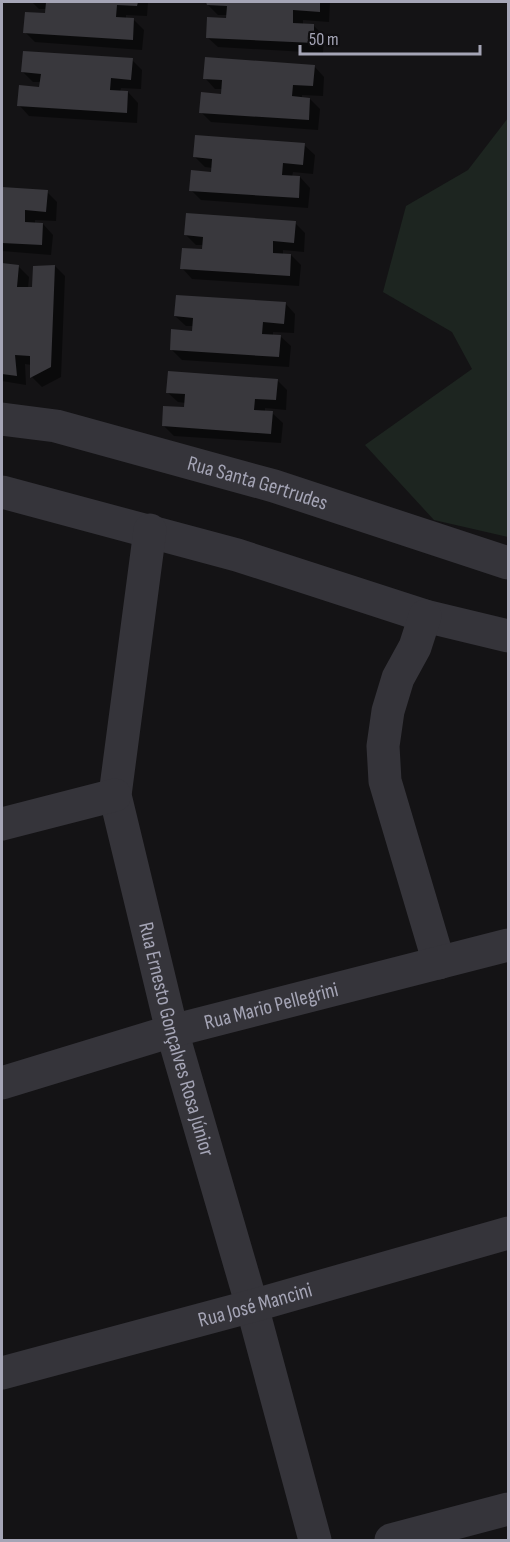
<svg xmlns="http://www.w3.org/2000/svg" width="510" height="1542" viewBox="0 0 510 1542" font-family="'Sofia Sans Condensed',sans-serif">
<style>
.green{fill:#1d2520}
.shadow{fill:#0007}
.building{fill:#39383d}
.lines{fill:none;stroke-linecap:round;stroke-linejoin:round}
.minor{stroke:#35343a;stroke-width:33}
.labels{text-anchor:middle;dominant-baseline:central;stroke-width:6;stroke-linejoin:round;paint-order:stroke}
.street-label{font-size:21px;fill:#a5a5b6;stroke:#0f0e10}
</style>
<rect width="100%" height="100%" fill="#141315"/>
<path class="green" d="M508 118V537L434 520 365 445 472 369 452 332 383 292 406 206 468 170Z"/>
<path class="shadow" d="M32 2H148L147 16 126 15V19H133L144 30 142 50 35 42 25 32 47 15V9H39Z
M208 2H330L329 22 303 20V25L314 26 324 36 323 53 218 47 207 37 228 20V15H218L208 5Z
M132 60 142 70 141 89 121 88 120 92H128L138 103 137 123 29 116 19 105 41 89V82H33L23 72Z
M314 66 324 77 323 96 302 95V99H310L320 109 318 130 211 122 201 112 223 95V89H215L205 78Z
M304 145 315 155 313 174 293 172 292 177H300L310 188 308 208 201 200 191 190 213 173V168L205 167 195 157Z
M2 189 47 192 57 202 56 221 35 220V224H43L53 235 51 255 2 251Z
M295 223 305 233 304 252 283 250V255H291L301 265 299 286 192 279 182 268 204 251V245H196L186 235Z
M2 264 19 267 29 277 28 288H34L55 266 65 276 61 377 42 387 32 377V365L25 364 26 385 2 381Z
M285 303 295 314 294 333 273 332V336H280L291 346 289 367 182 360 171 349 193 332 194 326H186L175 316Z
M277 380 287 390 286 410 265 408V412L272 413 283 423 281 443 174 436 164 426 186 409V403L178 402 167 392Z"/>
<path class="building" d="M46 2H138L137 6 117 5 116 17 134 18 133 40 23 33 25 12 45 13Z
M206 2H320V12L293 10V23L314 24V43L206 38 207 17 226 18 227 6 207 5Z
M23 51 133 58 131 80 111 78 110 90 128 91 127 113 17 106 19 85 39 87 41 74 21 72Z
M205 57 315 65 313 86 293 85 292 96 310 98 309 120 199 113 201 92 221 94 222 80 203 79Z
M195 135 305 143 303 165 283 163 282 175 300 176 299 198 189 191 191 170 211 172 212 159 193 157Z
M2 187 48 190 46 212 25 210V222L43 223 42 245 2 243Z
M186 213 296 221 294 243 273 241V253L291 254 290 276 180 269 182 248 202 249 203 237 184 235Z
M2 263 19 265 17 287H32L33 266 55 265 51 367 30 378V356L15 355 17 376 2 374Z
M176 295 286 302 284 324 263 322 262 334 281 335 279 357 170 350 171 329 192 331 193 318 174 316Z
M168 371 278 379 276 400 255 399 254 410 273 411 271 434 162 426 163 406 184 407 185 394 166 393Z"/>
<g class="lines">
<g class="minor">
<path id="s1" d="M2 419 56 426 274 486 508 563"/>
<path d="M2 492 237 555 425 616 508 636"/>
<path id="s2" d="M150 530 115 795 172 1031 252 1306 315 1540"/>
<path d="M425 616 415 647 398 678 388 711 383 746 385 781 439 963"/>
<path d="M2 824 115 795"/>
<path id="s3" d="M2 1083 172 1031 508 945"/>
<path id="s4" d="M2 1373 252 1306 508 1233"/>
<path d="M391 1540 508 1509"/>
</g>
</g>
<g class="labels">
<g class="street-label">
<text stroke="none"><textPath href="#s1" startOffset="264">Rua Santa Gertrudes</textPath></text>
<text stroke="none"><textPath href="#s3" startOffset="280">Rua Mario Pellegrini</textPath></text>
<text stroke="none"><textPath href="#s2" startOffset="519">Rua Ernesto Gonçalves Rosa Júnior</textPath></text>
<text stroke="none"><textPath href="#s4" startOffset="262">Rua José Mancini</textPath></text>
</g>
</g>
<rect width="510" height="1542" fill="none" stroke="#a5a5b6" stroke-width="6"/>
<path d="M300 45v9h180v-9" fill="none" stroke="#a5a5b6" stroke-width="3"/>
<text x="309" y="45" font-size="18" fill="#a5a5b6" stroke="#0f0e10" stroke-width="4.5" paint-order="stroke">50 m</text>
</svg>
